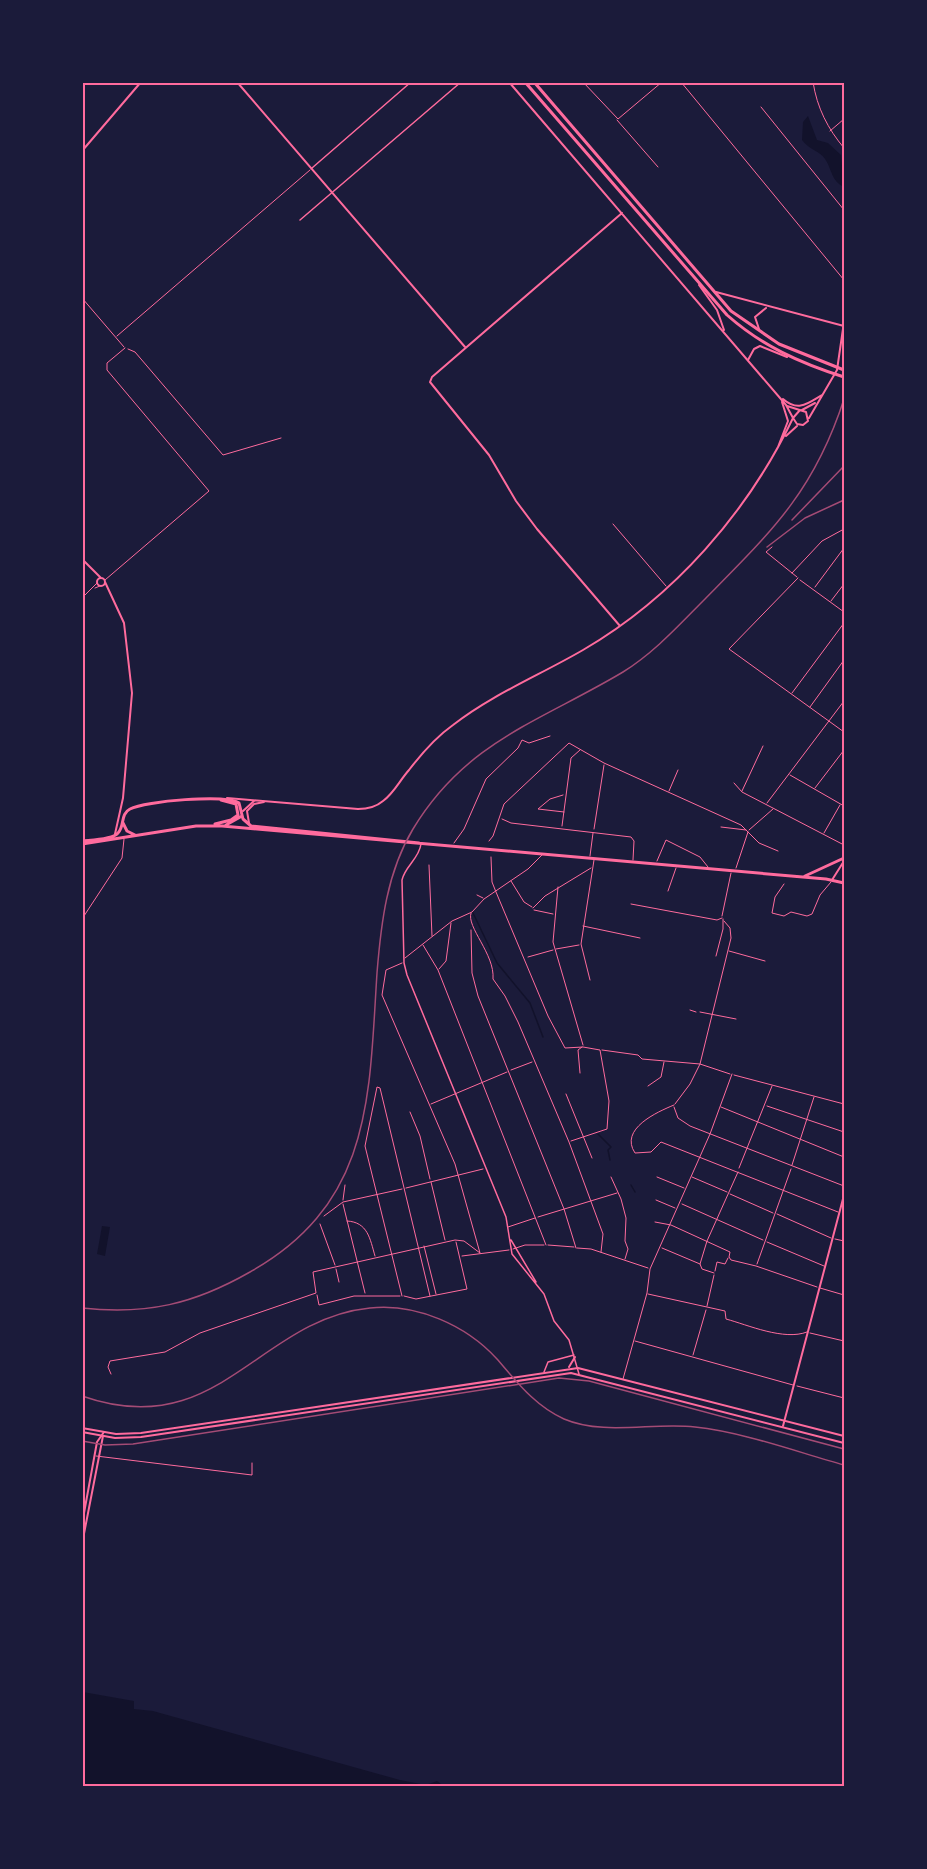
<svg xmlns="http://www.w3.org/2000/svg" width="927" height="1869" viewBox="0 0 927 1869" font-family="'PT Serif',serif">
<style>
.water{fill:#12122b}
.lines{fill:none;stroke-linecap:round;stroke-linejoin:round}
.stream{stroke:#12122b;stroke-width:1.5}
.minor{stroke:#ff6b9d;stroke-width:1}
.tertiary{stroke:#ff6b9d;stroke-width:1.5}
.secondary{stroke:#ff6b9d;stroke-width:2}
.primary{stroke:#ff6b9d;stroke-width:2}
.trunk{stroke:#ff6b9d;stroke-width:3}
.tram{stroke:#a44b75;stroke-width:1.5}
.rail{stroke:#a44b75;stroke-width:1.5}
.neatline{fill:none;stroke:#ff6b9d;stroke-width:2}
</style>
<rect width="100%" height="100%" fill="#1b1b3a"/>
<path class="water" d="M808 116 817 140 828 143 841 155 844 187C831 181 832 169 825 159 820 151 809 150 802 140L803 122Z
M102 1226 110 1227 105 1256 97 1254Z
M83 1692 134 1701V1709L153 1711 400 1780 426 1785 437 1781 444 1786H83Z"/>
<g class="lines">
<path class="stream" d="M473 913 497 963 530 1003 543 1037
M598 1134 611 1147 608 1150 610 1160
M631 1185 635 1192"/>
<path class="minor" d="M583 82 618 119 662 82
M681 82 844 280
M813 82C817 108 828 129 844 148
M843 82 844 89
M761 107 844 210
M617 120 658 167
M830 131 844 119
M82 298 124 347
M117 336 310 170
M128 349 135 352 223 455 281 438
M613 524 666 586
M772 547 766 552 797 577
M792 573 822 541 844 529
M798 578 729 649 844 732
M105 580 209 491 107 370V363L125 348
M800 580 844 612
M815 587 844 548
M95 588 100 586
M82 598 97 583
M831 601 844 584
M792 693 844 623
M810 707 844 660
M790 775 844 806
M734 783 742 792 844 845
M815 788 844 750
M669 791 678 770
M742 791 763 746
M563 795 550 799 538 809 564 812
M767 803 844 701
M502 819 511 823 631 837 634 841 633 860
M562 826 571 758 580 750
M721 827 746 830
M594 829 604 765
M749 830 773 809
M824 833 840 805
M489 841 493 836 504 804 569 743 604 763 741 825 759 843 778 851
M454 843 464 829 486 779 518 748 522 740 529 743 550 736
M590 856 593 833
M491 857 492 882 496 892 548 1016 565 1048 583 1047 600 1050 609 1101 607 1129 571 1141
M657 861 666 840 700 857 708 867
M429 865 432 936
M736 868 748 832
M511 881 524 902 532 907
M784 884 775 897 772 913 784 916 791 912 807 916 812 914 820 895 831 882
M558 887 553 942 583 1045
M668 891 676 868
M477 895 483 898
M631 904 717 920 722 918
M533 908 545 896 591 868
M534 910 553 914
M471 913C466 927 495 954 493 979L505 996 518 1022 569 1142 603 1234 601 1252
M722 916 731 873
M82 919 122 858 124 839
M583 926 640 938
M471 930 472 973 478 996 564 1209 576 1248
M423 945 438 970 546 1245
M556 949 579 945
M729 951 765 961
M716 956 723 929V919
M528 957 553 950
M405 958 452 921 472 912 484 899 528 869 542 855
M402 963 386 970 382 995 455 1164 480 1253
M439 969 446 961 451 923
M590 980 581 944 594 860
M690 1010 696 1012
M700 1012 736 1019
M602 1050 638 1055 642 1059 700 1064 730 1074
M511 1070 532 1062
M580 1073 578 1050 582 1047
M734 1075 844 1104
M648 1086 661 1077 664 1062
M566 1094 592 1158
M431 1104 507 1072
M675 1104 690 1084 700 1064 731 938 730 928 724 921
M674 1105C657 1112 619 1129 635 1153L651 1152 661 1142 838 1212
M767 1106 844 1132
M674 1107 678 1118 690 1126 844 1186
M721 1107 844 1157
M410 1112 420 1136 430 1179
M792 1165 814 1097
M739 1168 772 1086
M611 1177 621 1199 626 1218 625 1241 628 1249 625 1259
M657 1177 684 1188
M692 1177 727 1192
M431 1182 445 1240
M406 1188 483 1169
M730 1194 773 1213
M343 1200 345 1185
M656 1200 675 1208
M343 1204 365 1293
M682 1204 763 1240
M777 1214 831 1238
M324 1216 343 1202 402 1189
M538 1217 617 1193
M347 1221C368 1222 370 1239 375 1256
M655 1222 671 1225 730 1252 729 1257 731 1260 756 1266 817 1287
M320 1224 335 1265
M508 1227 535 1218
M835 1239 844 1241
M767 1242 824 1266
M548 1245 574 1247
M424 1246 436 1294
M577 1248 591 1249 648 1268
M662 1248 700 1264
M513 1249 525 1245H544
M462 1256 509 1250
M757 1264 791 1169
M336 1269 339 1282
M715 1271 717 1262 725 1264 728 1258
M714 1273 702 1269 700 1264 707 1241 738 1172
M820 1288 844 1295
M648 1294 725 1311 726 1319C748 1325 784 1341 807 1332
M317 1295 319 1305 354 1296H400
M402 1296 365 1146 377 1087 380 1088 430 1296
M404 1296 416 1299 467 1289 456 1242
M707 1306 714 1275
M810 1333 844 1341
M635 1341 793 1385
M693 1355 706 1310
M111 1374 108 1367 110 1361 165 1352 200 1333 316 1293 313 1272 455 1240 464 1241 480 1253
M623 1379 647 1293 650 1269 710 1134 732 1074
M797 1386 844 1398
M96 1456 252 1475V1463"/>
<path class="tertiary" d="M312 168 411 82
M300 220 461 82
M421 844C419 859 405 866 402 880L404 963 407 975 506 1217 512 1254 544 1294 554 1321 569 1340 579 1374
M511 1240 536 1282
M544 1372 548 1362 574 1355"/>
<path class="secondary" d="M237 82 465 347
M82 151 141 82
M699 285 717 310 724 330
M716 292 844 326
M759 329 755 317 766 308
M748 360 754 349 760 346 787 357
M783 399C798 412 807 404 822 395
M787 406 806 412 808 421 803 425 797 424 793 418 800 410
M802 410 815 403
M809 418 837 370 844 322
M786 436 797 426
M778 447 788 421 782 402
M82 559 101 578
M97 582a4 4 0 1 1 8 0a4 4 0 1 1-8 0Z
M105 582 124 623 132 693 123 798 115 834
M620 626 537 529 516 501 489 455 430 382 432 377 622 213
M227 798 358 809C367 809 376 807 383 801 394 793 400 780 409 770 422 753 436 737 453 725 493 694 540 675 583 650 674 597 748 512 793 418L786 405 509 82
M243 811 254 801
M249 823 247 811 254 804 264 802
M832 880 844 861
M783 1426 844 1195
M82 1524 97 1442 104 1432
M82 1544 103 1436"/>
<path class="primary" d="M569 1367 575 1357
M82 1428 116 1434 141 1433 578 1368 844 1436
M82 1432 115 1438 141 1437 571 1373 844 1443"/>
<path class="trunk" d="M525 82 727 315C762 346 800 363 844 377
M534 82 731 311 779 344 844 370
M123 823 127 831 135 835
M215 824 231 820 238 815 236 804 221 800
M226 825 242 816
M82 841C91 840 112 840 118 833 125 826 120 814 130 809 145 801 226 794 239 803L243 819 251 826 419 843
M82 844 196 826H222L826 879 844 883
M805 876 844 858"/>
<path class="tram" d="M82 1441 105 1445 133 1444 559 1378 589 1381 844 1449"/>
<path class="rail" d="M792 520 844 466
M767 547 805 518 844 500
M82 1308C147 1315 194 1304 250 1272 373 1203 369 1096 377 973 381 923 387 872 413 829 466 741 541 721 623 672 655 652 679 625 705 599 771 532 814 492 844 399
M82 1396C218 1444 258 1319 370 1308 416 1303 466 1325 497 1359 517 1382 535 1406 564 1419 604 1436 653 1422 695 1427 743 1432 797 1452 844 1465"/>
</g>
<rect width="927" height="1869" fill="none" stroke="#1b1b3a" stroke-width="168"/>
<rect x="84" y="84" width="759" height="1701" class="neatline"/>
</svg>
